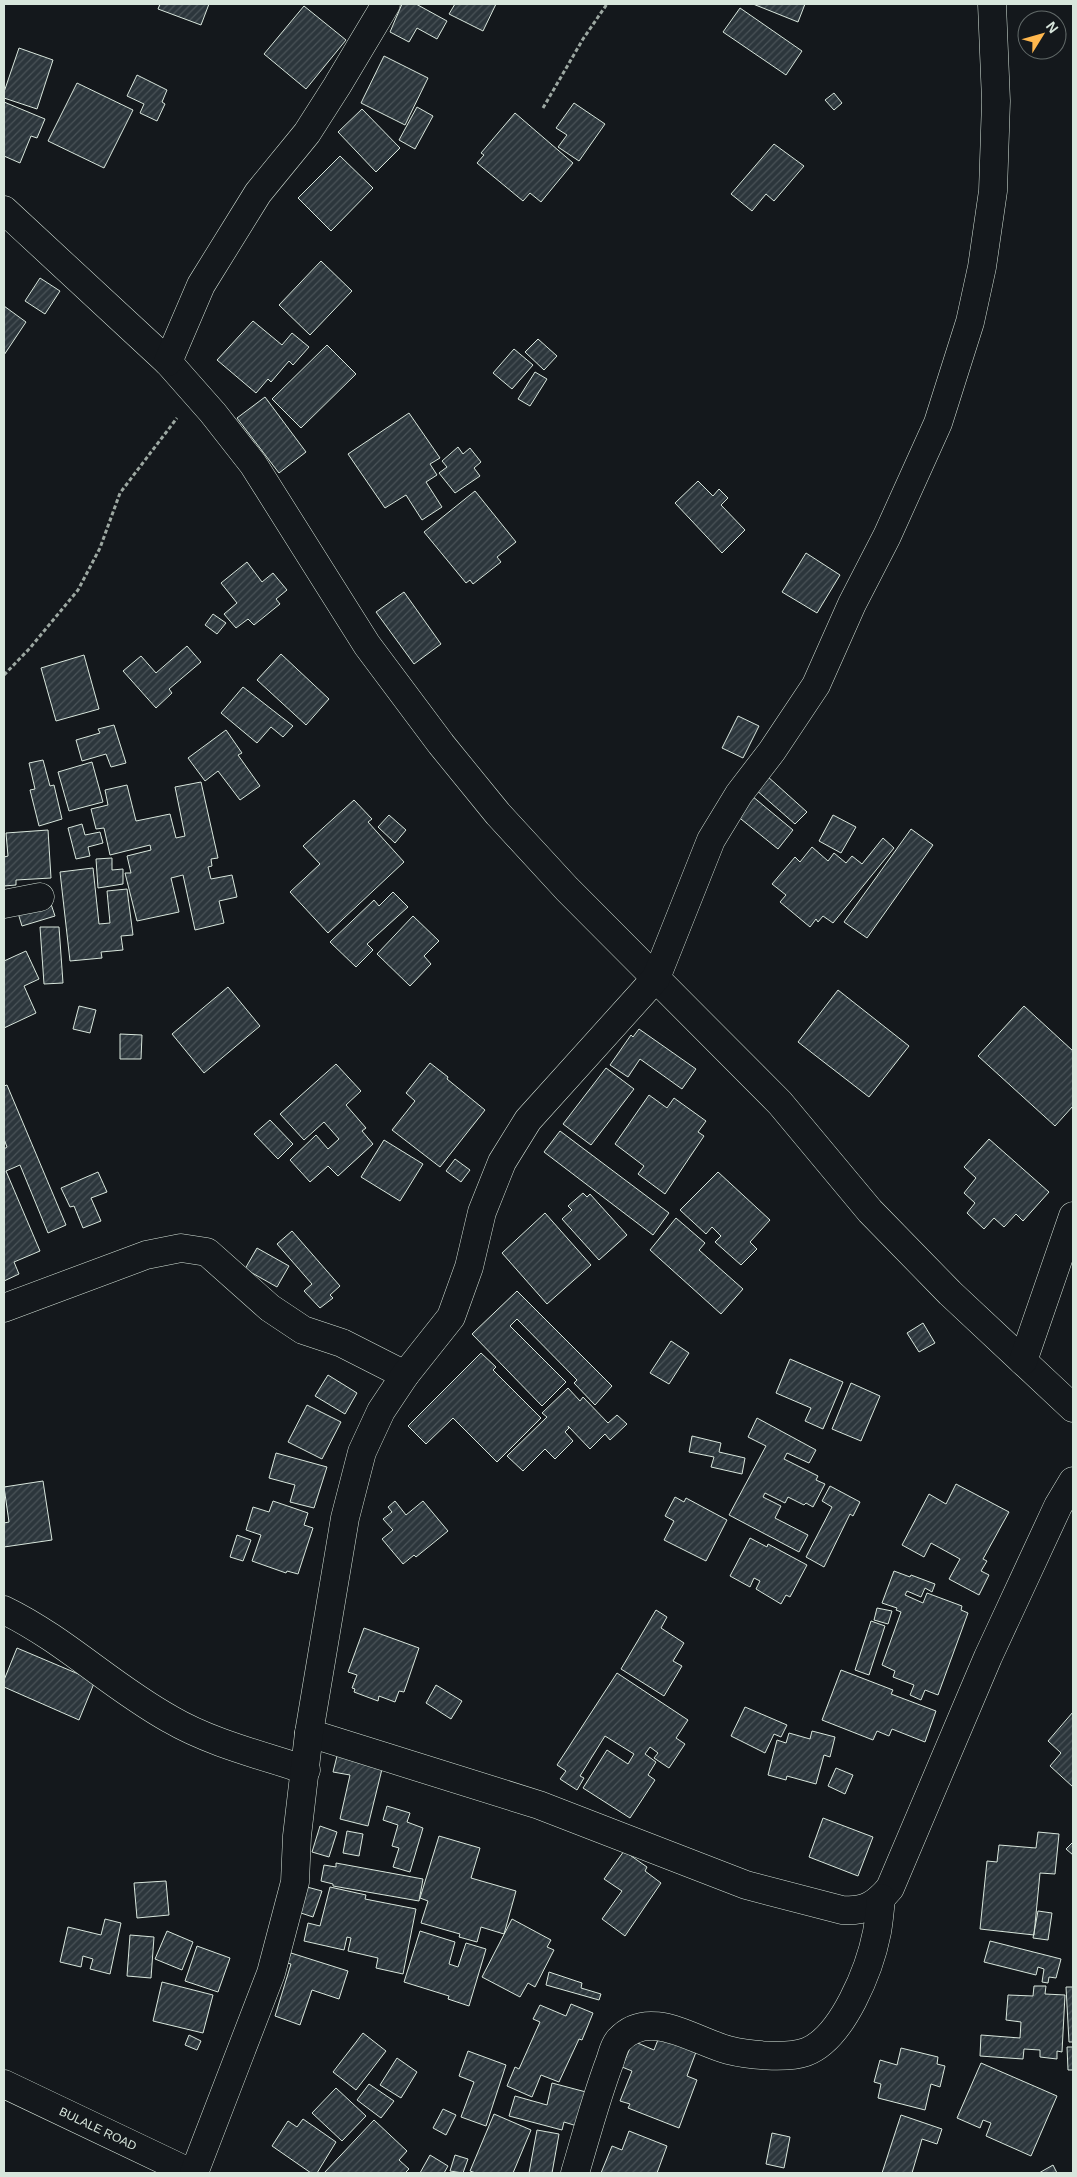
<svg xmlns="http://www.w3.org/2000/svg" width="1077" height="2177" viewBox="0 0 1077 2177" font-family="Arial,sans-serif">
<style>
.building{fill:url(#building-hatch);stroke:#d8e6dc}
.lines{fill:none;stroke-linecap:round;stroke-linejoin:round}
.minor-casing{stroke:#d8e6dc;stroke-width:29}
.path{stroke:#9da8a2;stroke-width:3;stroke-dasharray:4 2.5;stroke-linecap:butt}
.minor{stroke:#14181c;stroke-width:28}
.labels{text-anchor:middle;dominant-baseline:central;stroke-width:4;stroke-linejoin:round;paint-order:stroke}
.street-label{font-size:12px;fill:#d8e6dc;stroke:#14181c}
</style>
<defs>
<pattern id="building-hatch" width="6" height="6" patternUnits="userSpaceOnUse" patternTransform="scale(1.25)"><rect width="6" height="6" fill="#2c363c"/><path d="M-1 1l2-2M0 6l6-6M5 7l2-2" fill="none" stroke="#4a5358"/></pattern>
</defs>
<rect width="100%" height="100%" fill="#14181c"/>
<path class="building" d="M160 4H209L201 25 158 9Z
M402 4H416L447 21 437 39 417 28 409 42 390 32Z
M455 4H496L483 31 449 14Z
M753 4H805L798 22Z
M304 6 346 40 306 89 264 54Z
M740 8 802 51 786 75 723 32Z
M19 48 53 60 37 109 4 98V92Z
M384 56 428 78 405 125 361 103Z
M137 75 167 90 162 102 165 104 157 121 140 113 144 104 127 96Z
M77 83 133 110 104 168 48 141Z
M834 93 842 103 834 110 825 100Z
M4 102 45 119 37 138 31 136 20 163 4 156Z
M574 103 605 124 579 161 558 147 567 135 556 128Z
M417 107 433 116 415 149 399 140Z
M362 109 400 148 376 172 338 132Z
M515 113 573 163 541 202 530 193 523 201 477 163 484 155 481 153Z
M774 144 804 166 774 201 766 194 752 211 731 194Z
M340 156 373 188 331 231 298 198Z
M321 261 352 291 310 335 279 305Z
M40 278 60 291 45 314 25 301Z
M4 306 26 322 4 355Z
M253 321 282 345 292 333 309 347 293 365 289 361 271 382 268 379 256 393 217 360Z
M538 339 557 356 544 370 525 352Z
M327 345 356 374 301 428 272 399Z
M514 349 533 365 512 389 493 373Z
M535 372 547 379 530 406 518 399Z
M265 397 306 452 279 473 237 418Z
M409 413 440 458 430 464 437 475 426 482 442 507 422 520 406 495 385 508 348 454Z
M458 447 463 454 470 448 481 462 474 468 480 476 455 493 439 473 447 467 442 461Z
M698 481 713 496 719 489 728 498 721 505 745 530 722 553 675 503Z
M475 491 516 542 497 557 501 562 473 584 470 580 466 583 424 532Z
M806 553 840 575 817 613 782 592Z
M247 562 262 582 273 573 287 590 276 599 280 604 254 625 248 619 236 628 224 614 237 603 221 583Z
M404 592 441 644 414 664 376 612Z
M213 614 226 623 217 634 205 625Z
M187 646 201 662 169 689 172 693 156 708 123 671 141 656 156 673Z
M281 654 329 699 306 725 257 680Z
M84 655 99 709 56 721 41 668Z
M243 687 293 726 283 737 271 727 257 743 221 713Z
M738 716 759 726 743 758 722 748Z
M114 725 126 763 111 767 106 754 82 761 76 740 100 733 98 729Z
M226 730 242 753 238 755 260 786 240 800 218 771 205 781 188 758Z
M43 760 50 786 54 785 62 819 39 826 30 790 35 789 29 763Z
M92 762 103 802 69 811 58 772Z
M767 776 807 812 795 824 755 789Z
M201 782 218 858 211 859 212 866 208 867 211 879 232 875 237 897 219 901 224 923 195 930 183 875 171 878 179 912 137 921 125 873H131L127 856 151 850 150 845 110 855 104 828 96 829 91 809 108 805 105 790 127 785 136 821 170 814 176 838 185 836 175 787Z
M752 796 793 830 778 849 736 815Z
M354 800 372 819 368 822 404 862 328 933 290 892 320 864 303 846Z
M389 815 406 830 395 843 378 827Z
M833 815 856 827 841 853 819 841Z
M82 824 85 835 100 832 103 843 88 847 90 856 76 859 68 828Z
M911 829 933 845 867 938 844 922Z
M48 830 51 878 16 880V885L4 886V857L8 856 6 833Z
M883 838 894 848 833 923 823 916 818 922 816 919 810 927 780 902 786 895 772 884 795 857 800 862 812 847 828 861 834 853 846 863 852 856 862 864Z
M112 858V870L123 869V884L98 888 96 859Z
M93 868 99 924 110 923 107 891 127 889 133 935 121 936 123 950 101 952 102 958 70 961 60 872Z
M393 892 408 907 367 944 373 950 356 967 330 942 374 900 379 906Z
M51 904 55 916 22 926 18 913Z
M413 916 439 941 424 956 431 964 410 986 377 954Z
M40 927H59L63 983 44 984Z
M26 951 39 979 24 986 36 1013 4 1028V961Z
M228 987 260 1026 204 1073 172 1034Z
M838 990 909 1046 869 1097 798 1042Z
M79 1006 96 1010 90 1033 73 1029Z
M1024 1006 1073 1051V1106L1055 1126 978 1056Z
M639 1029 696 1069 682 1089 640 1059 628 1077 610 1065 631 1035 633 1037Z
M120 1034 142 1035 141 1059H120Z
M430 1063 448 1077 447 1079 485 1110 440 1167 392 1130 415 1101 406 1093Z
M336 1064 361 1091 346 1105 366 1128 362 1131 373 1144 338 1176 328 1166 310 1182 290 1160 316 1135 328 1149 339 1139 324 1122 304 1140 280 1114Z
M606 1068 634 1089 591 1145 563 1124Z
M7 1085 66 1225 48 1233 20 1165 6 1171 40 1251 14 1262 19 1274 4 1281V1149L7 1147 4 1139V1086Z
M649 1095 667 1108 674 1098 706 1121 698 1132 704 1136 665 1194 638 1174 644 1166 615 1144Z
M270 1120 293 1144 278 1159 254 1134Z
M560 1131 669 1213 653 1235 544 1152Z
M989 1139 1049 1192 1023 1221 1016 1214 1004 1227 994 1218 984 1229 967 1213 975 1203 964 1193 976 1178 964 1167Z
M384 1140 423 1164 400 1201 361 1177Z
M455 1159 470 1170 461 1182 446 1171Z
M98 1172 107 1192 91 1198 101 1221 83 1228 74 1206 70 1207 61 1188Z
M718 1172 770 1220 750 1242 757 1249 741 1265 715 1242 721 1236 712 1227 706 1234 680 1210Z
M583 1193 587 1197 590 1194 627 1235 599 1260 562 1219 572 1210 568 1206Z
M545 1213 591 1265 547 1304 502 1253Z
M676 1218 705 1243 699 1250 743 1289 721 1314 650 1250Z
M292 1231 340 1286 330 1295 333 1298 320 1308 304 1291 312 1284 277 1244Z
M257 1248 289 1266 277 1287 245 1269Z
M517 1291 612 1386 595 1405 574 1383 577 1380 517 1319 510 1326 566 1382 542 1406 472 1334Z
M923 1323 935 1343 919 1352 907 1333Z
M671 1341 689 1353 669 1384 650 1373Z
M481 1353 496 1367 493 1370 541 1418 497 1462 453 1418 426 1444 408 1426Z
M790 1359 843 1382 823 1429 805 1421 811 1408 776 1393Z
M328 1375 357 1393 345 1414 315 1396Z
M851 1383 880 1396 861 1441 832 1429Z
M568 1388 580 1401 583 1397 608 1423 617 1415 627 1424 610 1440 605 1434 590 1449 568 1426 569 1428 565 1432 573 1441 555 1459 545 1449 523 1471 507 1456 547 1417 542 1413Z
M307 1405 341 1422 322 1459 288 1442Z
M757 1418 816 1450 809 1463 787 1453 784 1459 818 1476 816 1480 825 1484 813 1507 806 1503 804 1505 788 1497 785 1503 765 1493 763 1497 781 1506 775 1518 808 1535 799 1552 729 1515 766 1446 748 1437Z
M692 1436 721 1443 719 1452 745 1458 742 1474 711 1467 714 1457 689 1452Z
M276 1453 327 1467 314 1508 290 1502 295 1485 269 1478Z
M43 1481 52 1540 4 1547V1523L9 1522 4 1487Z
M956 1484 1009 1512 983 1559 987 1561 981 1571 989 1575 979 1595 949 1579 960 1559 931 1543 924 1557 902 1545 929 1494 946 1504Z
M830 1486 860 1502 853 1516 850 1514 824 1567 806 1557 832 1507 822 1501Z
M675 1497 684 1502 686 1498 727 1520 706 1561 664 1540 674 1521 665 1516Z
M273 1501 308 1513 304 1525 313 1528 298 1574 287 1571 286 1573 252 1561 261 1535 246 1530 253 1507 269 1512Z
M395 1501 406 1515 423 1501 448 1531 416 1557 414 1555 403 1564 382 1539 393 1530 383 1519 392 1512 388 1507Z
M237 1535 251 1540 243 1561 230 1557Z
M750 1538 767 1547 768 1544 807 1565 790 1597 786 1595 781 1604 756 1589 760 1581 754 1578 750 1587 730 1576Z
M894 1571 910 1577 911 1575 935 1584 932 1592 925 1588 921 1597 907 1591 905 1595 923 1603 927 1593 962 1606 961 1610 968 1613 938 1695 925 1690 921 1700 910 1695 914 1685 893 1677 895 1671 882 1665 901 1612 896 1610 897 1608 882 1603Z
M877 1608 892 1611 888 1624 874 1620Z
M656 1610 667 1617 661 1628 684 1643 673 1661 682 1666 664 1696 621 1669Z
M871 1621 885 1626 869 1675 855 1670Z
M364 1628 419 1648 404 1692 399 1691 395 1702 379 1696 378 1701 354 1692 355 1689 352 1688 357 1675 348 1672Z
M17 1648 95 1681 79 1720 4 1687V1680Z
M841 1670 893 1690 891 1694 936 1711 925 1742 892 1729 889 1736 877 1731 873 1740 822 1720Z
M617 1673 688 1720 676 1738 685 1744 669 1768 654 1758 658 1753 650 1747 645 1754 656 1762 648 1775 655 1780 630 1818 583 1788 607 1750 628 1764 634 1754 605 1736 580 1776 584 1778 577 1790 560 1779 566 1771 557 1765Z
M436 1685 462 1701 451 1719 426 1703Z
M745 1707 787 1725 781 1737 774 1734 765 1753 731 1736Z
M1073 1712V1787L1050 1766 1061 1753 1048 1741Z
M812 1731 835 1737 830 1757 824 1755 816 1784 787 1776 786 1780 768 1775 777 1740 786 1743 789 1733 810 1739Z
M337 1756 383 1765 368 1826 340 1819 350 1775 333 1772Z
M836 1768 853 1775 845 1794 828 1786Z
M387 1806 410 1813 407 1822 423 1828 410 1872 393 1867 399 1848 392 1846 398 1825 383 1820Z
M823 1818 873 1837 858 1876 809 1857Z
M320 1826 337 1832 329 1857 312 1852Z
M347 1831 363 1834 359 1856 343 1853Z
M1038 1832 1059 1834 1055 1874 1040 1873 1034 1935 980 1929 987 1861 997 1862 999 1845 1036 1848Z
M439 1836 480 1848 471 1878 516 1891 504 1934 481 1927 477 1942 459 1937 460 1934 421 1923 428 1901 420 1898Z
M1073 1842V1855L1066 1849Z
M624 1851 647 1867 645 1871 661 1883 625 1936 602 1919 622 1891 604 1879Z
M336 1863 423 1879 419 1901 333 1886V1884L321 1881 324 1865 336 1867Z
M166 1881 169 1915 137 1918 134 1883Z
M307 1887 322 1891 313 1917 298 1912Z
M330 1887 366 1895 365 1899 416 1909 403 1974 376 1968 378 1958 348 1951 351 1938 347 1937 344 1950 304 1941 308 1923 320 1926Z
M1038 1911 1052 1913 1048 1940 1033 1938Z
M105 1919 121 1923 110 1974 90 1969 93 1959 83 1956 81 1967 60 1962 68 1927 101 1935Z
M512 1919 551 1940 547 1947 554 1950 535 1987 528 1983 520 1997 482 1977Z
M167 1931 193 1942 182 1970 155 1959Z
M420 1931 455 1942 449 1964 458 1967 466 1943 486 1949 469 2006 448 1999 449 1996 404 1982Z
M130 1935 154 1937 151 1978 127 1976Z
M990 1941 1061 1959 1056 1978 1049 1977 1048 1983 1042 1982 1044 1969 1038 1967 1036 1975 984 1962Z
M197 1946 230 1958 218 1992 185 1981Z
M291 1953 348 1971 339 1999 312 1990 300 2025 275 2016 291 1964 287 1963Z
M549 1972 582 1983 581 1988 601 1994 599 2000 546 1985Z
M162 1982 213 1995 203 2033 153 2021Z
M1034 1986H1046L1045 1994 1065 1995 1062 2052 1057 2051V2059L1040 2057V2050L1024 2049 1023 2059 980 2056 981 2035 1020 2038 1021 2022 1006 2020 1008 1995 1033 1996Z
M1066 1987H1073V2042H1069Z
M571 2004 593 2013 582 2040 579 2039 559 2082 541 2075 532 2097 507 2086 515 2067 519 2069 540 2022 533 2019 540 2005 566 2016Z
M363 2033 386 2051 356 2090 333 2072Z
M189 2035 201 2041 197 2050 185 2045Z
M659 2037 696 2052 687 2076 697 2080 679 2128 628 2108 630 2104 620 2101 632 2071 622 2067 633 2041 654 2050Z
M1067 2047H1073V2070H1068Z
M901 2048 938 2057 937 2064 945 2066 940 2087 931 2084 925 2110 878 2098 881 2084 874 2082 880 2060 897 2065Z
M468 2051 506 2065 486 2126 461 2117 474 2082 459 2076Z
M397 2058 417 2072 401 2098 380 2085Z
M981 2063 1057 2096 1031 2156 986 2136 991 2123 983 2120 980 2128 957 2118Z
M552 2083 586 2092 577 2126 564 2122 562 2130 509 2116 515 2096 547 2105Z
M369 2084 394 2101 381 2118 357 2100Z
M336 2088 366 2116 342 2141 312 2113Z
M443 2109 456 2115 446 2135 433 2128Z
M494 2114 531 2130 513 2173H476L470 2171Z
M901 2115 942 2129 937 2144 922 2139 912 2173H882Z
M303 2119 336 2142 317 2173H311L272 2146 288 2121 297 2127Z
M374 2120 407 2151 399 2160 409 2169 406 2172 408 2173H324Z
M537 2130 559 2134 552 2173H529Z
M629 2131 667 2146 657 2173H601L612 2146 622 2150Z
M772 2133 790 2137 784 2168 766 2164Z
M430 2155 448 2166 444 2173H420Z
M455 2155 468 2159 463 2173 450 2171Z
M1053 2165 1057 2173H1039Z"/>
<g class="lines">
<g class="minor-casing">
<g id="minor">
<path d="M4 210 168 362 213 413 253 464 367 645 441 744 498 814 567 889 780 1103 870 1211 950 1293 1073 1408"/>
<path d="M168 362 201 285 258 193 307 133 337 86 386 4"/>
<path d="M4 904 40 897"/>
<path d="M4 1308 146 1255 181 1248 207 1252 270 1308 303 1330 342 1343 405 1375"/>
<path d="M1023 1361 1073 1216"/>
<path d="M4 1610C64 1639 112 1687 170 1719 211 1743 261 1755 306 1770"/>
<path d="M309 1733 539 1805 746 1885 842 1910C864 1912 876 1905 890 1888L988 1657 1058 1506 1073 1481"/>
<path id="s1" d="M4 2084 191 2173"/>
<path d="M194 2173 271 1973 295 1882 297 1836 309 1733 345 1518 362 1452 381 1411 405 1375 451 1317 469 1267 482 1212 502 1162 528 1120 656 978 711 840 739 794 772 751 816 685 852 604 887 536 938 423 970 322 982 267 993 191 996 101 992 4"/>
<path d="M575 2173C586 2136 596 2098 610 2061 612 2055 614 2045 619 2040 649 2007 694 2041 728 2050 748 2055 786 2059 806 2052 843 2038 870 1968 877 1932 879 1921 880 1909 881 1898"/>
</g>
</g>
<path class="path" d="M543 108 583 39 607 4
M4 675 30 648 78 590 100 548 120 493 177 418"/>
<use href="#minor" class="minor"/>
</g>
<g class="labels">
<g class="street-label">
<text stroke="none"><textPath href="#s1" startOffset="104">BULALE ROAD</textPath></text>
</g>
</g>
<rect width="1077" height="2177" fill="none" stroke="#d8e6dc" stroke-width="10"/>
<g transform="translate(1042 35) rotate(53)"><circle r="24" fill="#14181c" stroke="#626a69"/>
<path d="M0-4L9 19L0 12L-9 19Z" fill="#ffb74d"/>
<text y="-8" font-size="14" font-weight="bold" text-anchor="middle" fill="#d8e6dc">N</text>
</g>
</svg>
